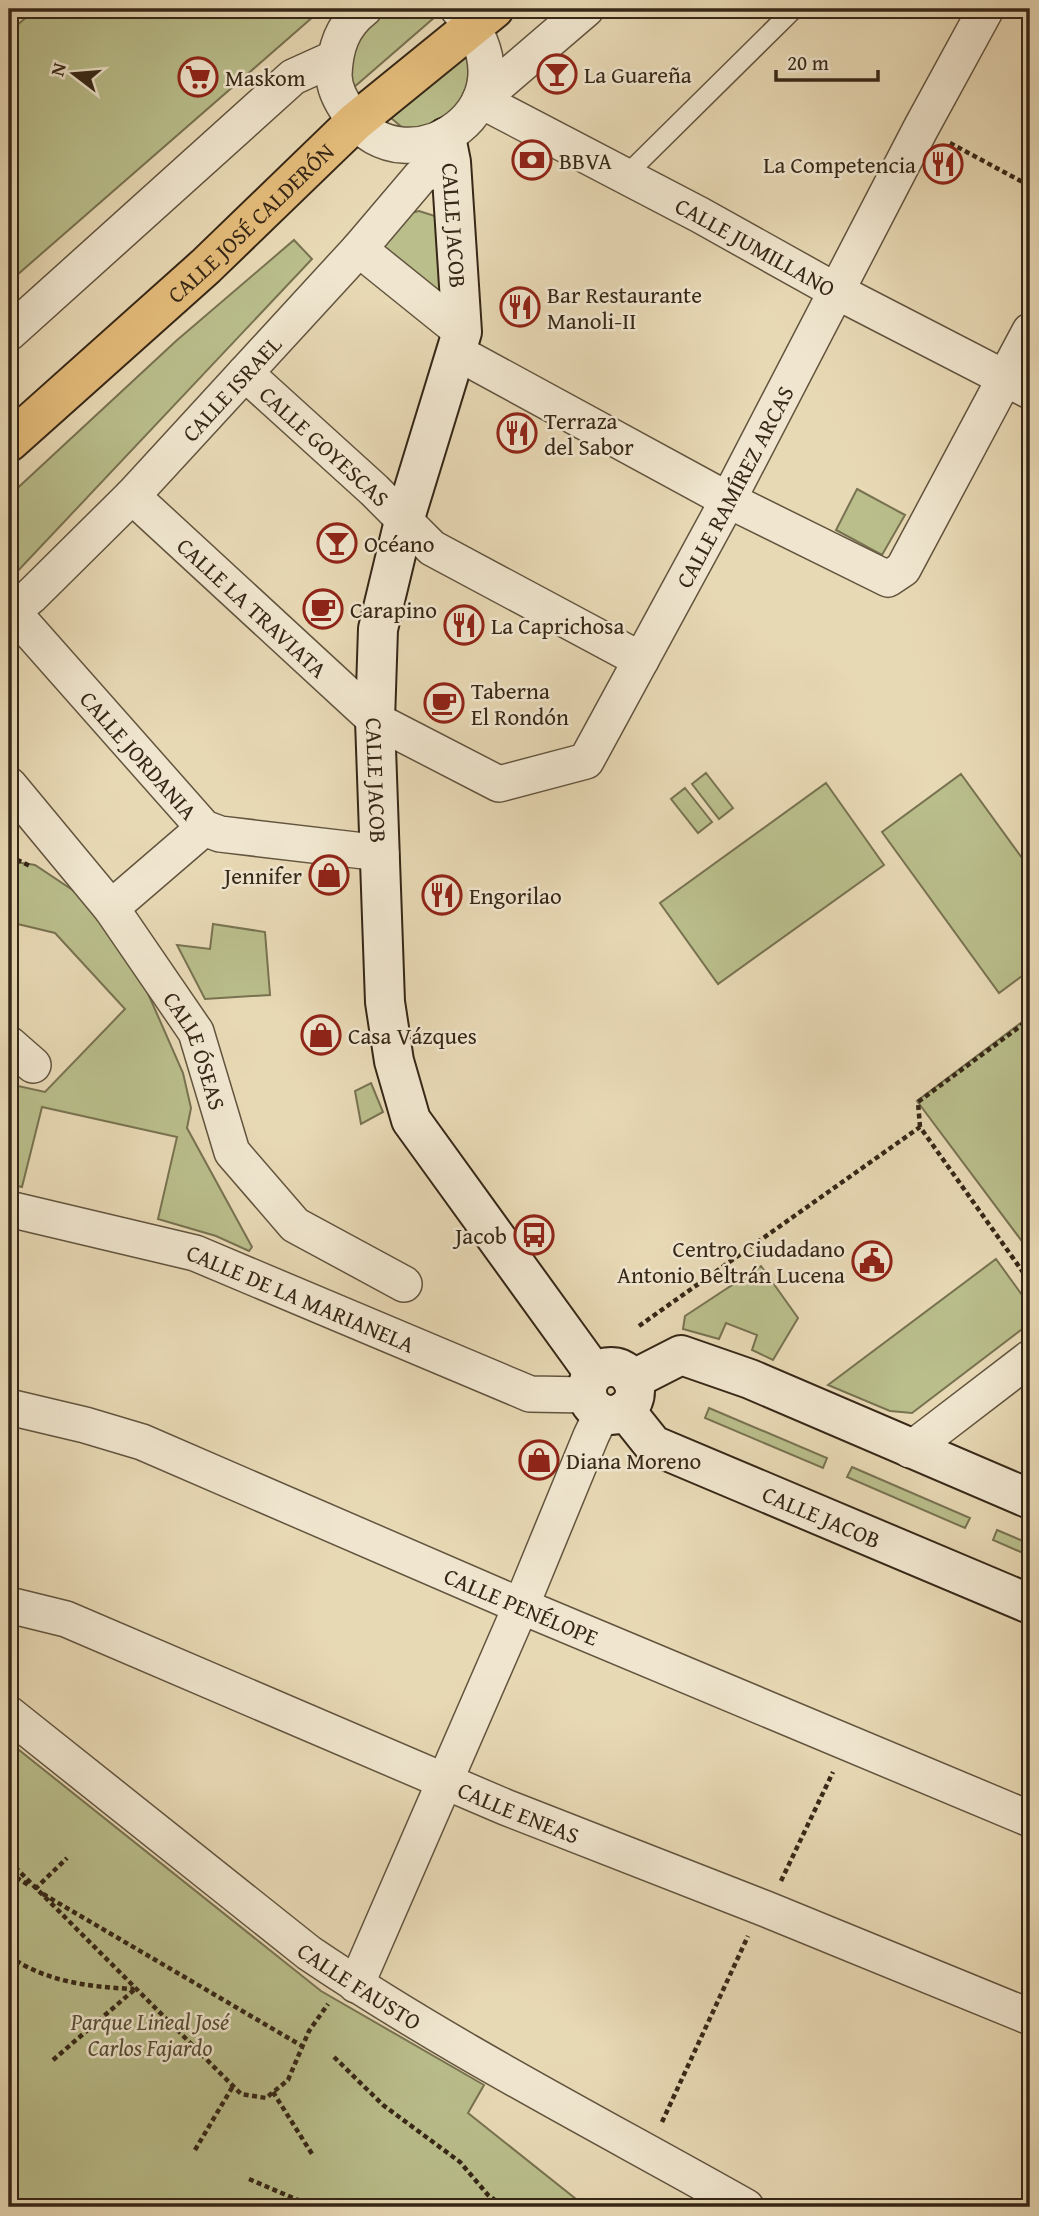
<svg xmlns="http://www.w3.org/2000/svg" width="1039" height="2216" viewBox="0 0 1039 2216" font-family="'Gentium Book Plus',serif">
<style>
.green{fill:#b9be8b;stroke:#787251;stroke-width:2}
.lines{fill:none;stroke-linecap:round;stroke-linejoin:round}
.lane-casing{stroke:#62543e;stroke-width:21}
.street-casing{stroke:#62543e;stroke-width:38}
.secondary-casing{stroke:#362717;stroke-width:42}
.primary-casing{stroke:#362717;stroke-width:42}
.path{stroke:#362717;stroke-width:4.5;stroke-dasharray:5 3.5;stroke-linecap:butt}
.lane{stroke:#f0e6cf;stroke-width:18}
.street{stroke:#f0e6cf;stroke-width:35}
.secondary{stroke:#f0e6cf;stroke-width:38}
.primary{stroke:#e4bc7a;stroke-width:38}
.labels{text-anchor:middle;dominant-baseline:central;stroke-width:5;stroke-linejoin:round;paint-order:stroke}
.poi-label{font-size:23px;fill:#362717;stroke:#f0e6cf;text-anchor:start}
.street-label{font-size:23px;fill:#362717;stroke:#f0e6cf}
.park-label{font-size:23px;font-style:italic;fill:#574d34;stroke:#f0e6cf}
</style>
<rect width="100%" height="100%" fill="#e8d9b5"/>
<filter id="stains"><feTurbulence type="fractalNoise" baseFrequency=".00286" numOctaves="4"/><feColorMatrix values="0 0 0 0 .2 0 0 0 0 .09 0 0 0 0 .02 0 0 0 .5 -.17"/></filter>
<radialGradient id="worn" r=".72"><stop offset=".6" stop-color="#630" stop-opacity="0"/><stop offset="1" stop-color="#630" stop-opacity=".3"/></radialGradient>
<path class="green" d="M36 9H322L9 282V32Z
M392 9H425L436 16 353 88C342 61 347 50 366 28 375 19 379 12 392 9Z
M461 53 472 65 469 90 452 116 423 131 404 129 391 118Z
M419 211 438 217 443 295 383 253V244L411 213Z
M294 240 312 259 14 575H9V496L176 341Z
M857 489 905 515 882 555 836 530Z
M706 773 733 808 719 819 692 784Z
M961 774 1030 869V970L999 993 882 832Z
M826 783 884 865 718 984 660 903Z
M685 788 712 822 698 833 671 799Z
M9 861 35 865 101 909 146 989 183 1073 191 1108 187 1128 252 1247 249 1251 216 1236 158 1219 177 1137 42 1107 22 1187 9 1184V1084L45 1092 125 1009 55 933 9 922Z
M213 924 265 932 270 995 205 999 177 945 210 949Z
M1030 1016V1252L917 1101Z
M371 1083 383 1112 361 1124 355 1091Z
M996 1259 1030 1306V1323L912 1413 890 1411 828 1385Z
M761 1266 798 1318 773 1360 752 1350 757 1335 726 1323 719 1339 683 1329 685 1316Z
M709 1408 827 1458 823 1468 705 1418Z
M852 1467 970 1518 965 1528 847 1477Z
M997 1530 1030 1544V1556L993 1540Z
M9 1742 321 1991 484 2085 468 2113 586 2207H28L9 2196Z"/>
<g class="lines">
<g class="lane-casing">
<path id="lane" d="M625 176 794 9"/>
</g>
<g class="street-casing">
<g id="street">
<path d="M364 9C342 26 335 48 334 75 334 89 342 103 350 114 407 195 545 104 458 9"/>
<path id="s1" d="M480 100 700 215 836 291 1030 391"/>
<path d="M480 100 586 9"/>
<path d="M359 249 462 332"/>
<path d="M9 333 293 77 335 58"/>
<path d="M456 352 728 500 888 579 903 569 1030 331"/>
<path id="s2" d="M245 373 374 490 432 548 641 660"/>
<path id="s3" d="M132 496 375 720 499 784 586 761 728 500 921 128 986 9"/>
<path id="s4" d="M9 608 12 611 31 596 132 496 359 249 421 176 451 162"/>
<path id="s5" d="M12 611 204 828 220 834 381 853"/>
<path id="s6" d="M9 785 111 908 196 1032 232 1152 295 1225 404 1284"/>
<path d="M111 908 204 828"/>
<path d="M9 1044 33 1065"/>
<path id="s7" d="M9 1209 195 1253 530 1394 587 1395"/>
<path id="s8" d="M9 1407 85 1425 142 1442 521 1606 1030 1819"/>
<path d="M910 1450 1030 1358"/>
<path id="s9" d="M9 1605 66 1619 505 1807 766 1909 1030 2017"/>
<path id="s10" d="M9 1714 309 1953C448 2047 599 2124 746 2207"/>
<path d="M356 1985 521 1606 591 1436 602 1413"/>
</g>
</g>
<g class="secondary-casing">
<g id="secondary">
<path id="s11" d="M446 137 451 162 462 332 404 521 378 629 375 720 385 1002 394 1061 411 1120 594 1373"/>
<circle cx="611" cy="1391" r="24"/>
<path d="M632 1380 681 1355 750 1379 1030 1499"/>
<path id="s12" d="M625 1410 653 1445 1030 1604"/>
</g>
</g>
<g class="primary-casing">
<g id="primary">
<path id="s13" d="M9 442 206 266 355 122 494 9"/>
</g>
</g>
<path class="path" d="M950 143 1030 186
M9 856 30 866
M920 1127 918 1102 1030 1019
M639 1326 920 1127 1030 1282
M9 1861 241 2094 266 2098 288 2080 309 2031 328 2004
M9 1873 30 1886
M781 1881 833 1772
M35 1889 67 1858
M43 1894 302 2046
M9 1956C46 1982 90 1987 134 1989
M334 2057 383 2105 460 2162 488 2195 504 2207
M53 2060 134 1990
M273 2092 312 2154
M662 2122 748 1936
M195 2150 233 2086
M249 2179 314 2207
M368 2207 443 2204 459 2207
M635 2207 636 2206"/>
<use href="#lane" class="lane"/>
<use href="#street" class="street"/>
<use href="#secondary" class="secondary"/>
<use href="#primary" class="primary"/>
</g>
<defs>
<g id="bar-ring" transform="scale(2.0125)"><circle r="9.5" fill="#f0e6cf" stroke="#8f2418" stroke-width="1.5"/><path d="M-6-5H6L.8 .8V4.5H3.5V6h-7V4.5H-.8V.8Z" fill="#8f2418"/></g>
<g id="supermarket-ring" transform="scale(2.0125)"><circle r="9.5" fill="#f0e6cf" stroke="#8f2418" stroke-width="1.5"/><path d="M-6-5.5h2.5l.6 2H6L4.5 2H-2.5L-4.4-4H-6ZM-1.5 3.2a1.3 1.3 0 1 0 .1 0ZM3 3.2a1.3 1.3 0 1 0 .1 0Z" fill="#8f2418"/></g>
<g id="bank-ring" transform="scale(2.0125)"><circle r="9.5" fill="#f0e6cf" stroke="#8f2418" stroke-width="1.5"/><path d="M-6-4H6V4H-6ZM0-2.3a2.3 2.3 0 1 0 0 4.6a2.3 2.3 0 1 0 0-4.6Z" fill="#8f2418"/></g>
<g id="restaurant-ring" transform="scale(2.0125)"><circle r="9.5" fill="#f0e6cf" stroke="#8f2418" stroke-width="1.5"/><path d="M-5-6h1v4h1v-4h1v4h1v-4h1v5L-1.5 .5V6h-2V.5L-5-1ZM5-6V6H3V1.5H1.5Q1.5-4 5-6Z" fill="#8f2418"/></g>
<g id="cafe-ring" transform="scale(2.0125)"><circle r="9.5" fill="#f0e6cf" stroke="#8f2418" stroke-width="1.5"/><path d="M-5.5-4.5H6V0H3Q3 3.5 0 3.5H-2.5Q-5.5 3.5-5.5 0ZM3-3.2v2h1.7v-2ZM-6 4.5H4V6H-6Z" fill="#8f2418"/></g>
<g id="shop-ring" transform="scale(2.0125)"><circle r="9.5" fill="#f0e6cf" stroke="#8f2418" stroke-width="1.5"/><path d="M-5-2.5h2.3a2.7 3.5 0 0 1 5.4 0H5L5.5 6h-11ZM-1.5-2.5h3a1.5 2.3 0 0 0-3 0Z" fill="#8f2418"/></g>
<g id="bus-ring" transform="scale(2.0125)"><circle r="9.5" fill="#f0e6cf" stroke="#8f2418" stroke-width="1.5"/><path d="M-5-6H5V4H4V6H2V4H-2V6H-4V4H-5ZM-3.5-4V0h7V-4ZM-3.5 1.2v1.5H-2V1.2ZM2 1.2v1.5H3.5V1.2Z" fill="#8f2418"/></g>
<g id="civic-ring" transform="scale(2.0125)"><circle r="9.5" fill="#f0e6cf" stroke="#8f2418" stroke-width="1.5"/><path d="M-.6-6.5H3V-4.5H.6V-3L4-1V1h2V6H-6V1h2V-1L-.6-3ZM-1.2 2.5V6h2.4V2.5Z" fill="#8f2418"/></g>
</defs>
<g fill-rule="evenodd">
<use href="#bar-ring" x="557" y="74"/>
<use href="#supermarket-ring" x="198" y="77"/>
<use href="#bank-ring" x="532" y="160"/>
<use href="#restaurant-ring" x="943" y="164"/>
<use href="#restaurant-ring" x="520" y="307"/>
<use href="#restaurant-ring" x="517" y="433"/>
<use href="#bar-ring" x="337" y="543"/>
<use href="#cafe-ring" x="323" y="609"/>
<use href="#restaurant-ring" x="464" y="625"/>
<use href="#cafe-ring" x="444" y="703"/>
<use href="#shop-ring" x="329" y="875"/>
<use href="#restaurant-ring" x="442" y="895"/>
<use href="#shop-ring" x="321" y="1035"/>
<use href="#bus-ring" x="534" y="1235"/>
<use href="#civic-ring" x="872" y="1261"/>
<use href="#shop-ring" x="539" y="1460"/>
</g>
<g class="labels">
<g class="poi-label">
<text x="584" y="74">La Guareña</text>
<text x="225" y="77">Maskom</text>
<text x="559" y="160">BBVA</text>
<text x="916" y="164" text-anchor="end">La Competencia</text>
<text x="547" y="294">Bar Restaurante<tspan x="547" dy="26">Manoli-II</tspan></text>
<text x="544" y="420">Terraza<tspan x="544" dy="26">del Sabor</tspan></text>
<text x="364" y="543">Océano</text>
<text x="350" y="609">Carapino</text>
<text x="491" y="625">La Caprichosa</text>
<text x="471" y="690">Taberna<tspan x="471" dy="26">El Rondón</tspan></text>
<text x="302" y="875" text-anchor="end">Jennifer</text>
<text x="469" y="895">Engorilao</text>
<text x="348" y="1035">Casa Vázques</text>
<text x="507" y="1235" text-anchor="end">Jacob</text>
<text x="845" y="1248" text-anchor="end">Centro Ciudadano<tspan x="845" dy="26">Antonio Beltrán Lucena</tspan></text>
<text x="566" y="1460">Diana Moreno</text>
</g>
<g class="street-label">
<text stroke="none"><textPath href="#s13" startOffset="326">CALLE JOSÉ CALDERÓN</textPath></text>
<text stroke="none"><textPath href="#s11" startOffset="89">CALLE JACOB</textPath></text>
<text stroke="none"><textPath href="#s1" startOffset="312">CALLE JUMILLANO</textPath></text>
<text stroke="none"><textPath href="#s4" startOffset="317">CALLE ISRAEL</textPath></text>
<text stroke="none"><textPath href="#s2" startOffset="108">CALLE GOYESCAS</textPath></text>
<text stroke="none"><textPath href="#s3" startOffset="872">CALLE RAMÍREZ ARCAS</textPath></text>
<text stroke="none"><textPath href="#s3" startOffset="164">CALLE LA TRAVIATA</textPath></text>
<text stroke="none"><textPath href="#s5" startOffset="192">CALLE JORDANIA</textPath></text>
<text stroke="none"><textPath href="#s11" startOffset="656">CALLE JACOB</textPath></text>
<text stroke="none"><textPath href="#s6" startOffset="327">CALLE ÓSEAS</textPath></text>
<text stroke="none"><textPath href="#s7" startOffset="306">CALLE DE LA MARIANELA</textPath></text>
<text stroke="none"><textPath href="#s12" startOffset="228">CALLE JACOB</textPath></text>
<text stroke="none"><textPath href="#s8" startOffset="551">CALLE PENÉLOPE</textPath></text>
<text stroke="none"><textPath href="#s9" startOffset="551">CALLE ENEAS</textPath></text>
<text stroke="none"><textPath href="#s10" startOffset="444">CALLE FAUSTO</textPath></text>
</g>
<g class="park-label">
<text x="150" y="2021">Parque Lineal José<tspan x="150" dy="26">Carlos Fajardo</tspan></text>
</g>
</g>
<rect width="1039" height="2216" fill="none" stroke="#e8d9b5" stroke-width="35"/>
<rect x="10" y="10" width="1018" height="2195" fill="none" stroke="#362717" stroke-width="3.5"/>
<rect x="18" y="18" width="1004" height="2181" fill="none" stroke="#362717" stroke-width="2"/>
<g transform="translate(74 74) rotate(286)" stroke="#f0e6cf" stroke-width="5" paint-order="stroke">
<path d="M0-5L12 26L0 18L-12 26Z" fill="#362717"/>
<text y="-10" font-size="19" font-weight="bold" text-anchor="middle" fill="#362717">N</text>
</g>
<path d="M776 70v10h102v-10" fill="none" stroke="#362717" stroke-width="3.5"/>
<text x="787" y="70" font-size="21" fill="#362717" stroke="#f0e6cf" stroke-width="5" paint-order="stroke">20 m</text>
<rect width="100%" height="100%" filter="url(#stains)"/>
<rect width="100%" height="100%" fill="url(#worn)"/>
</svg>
